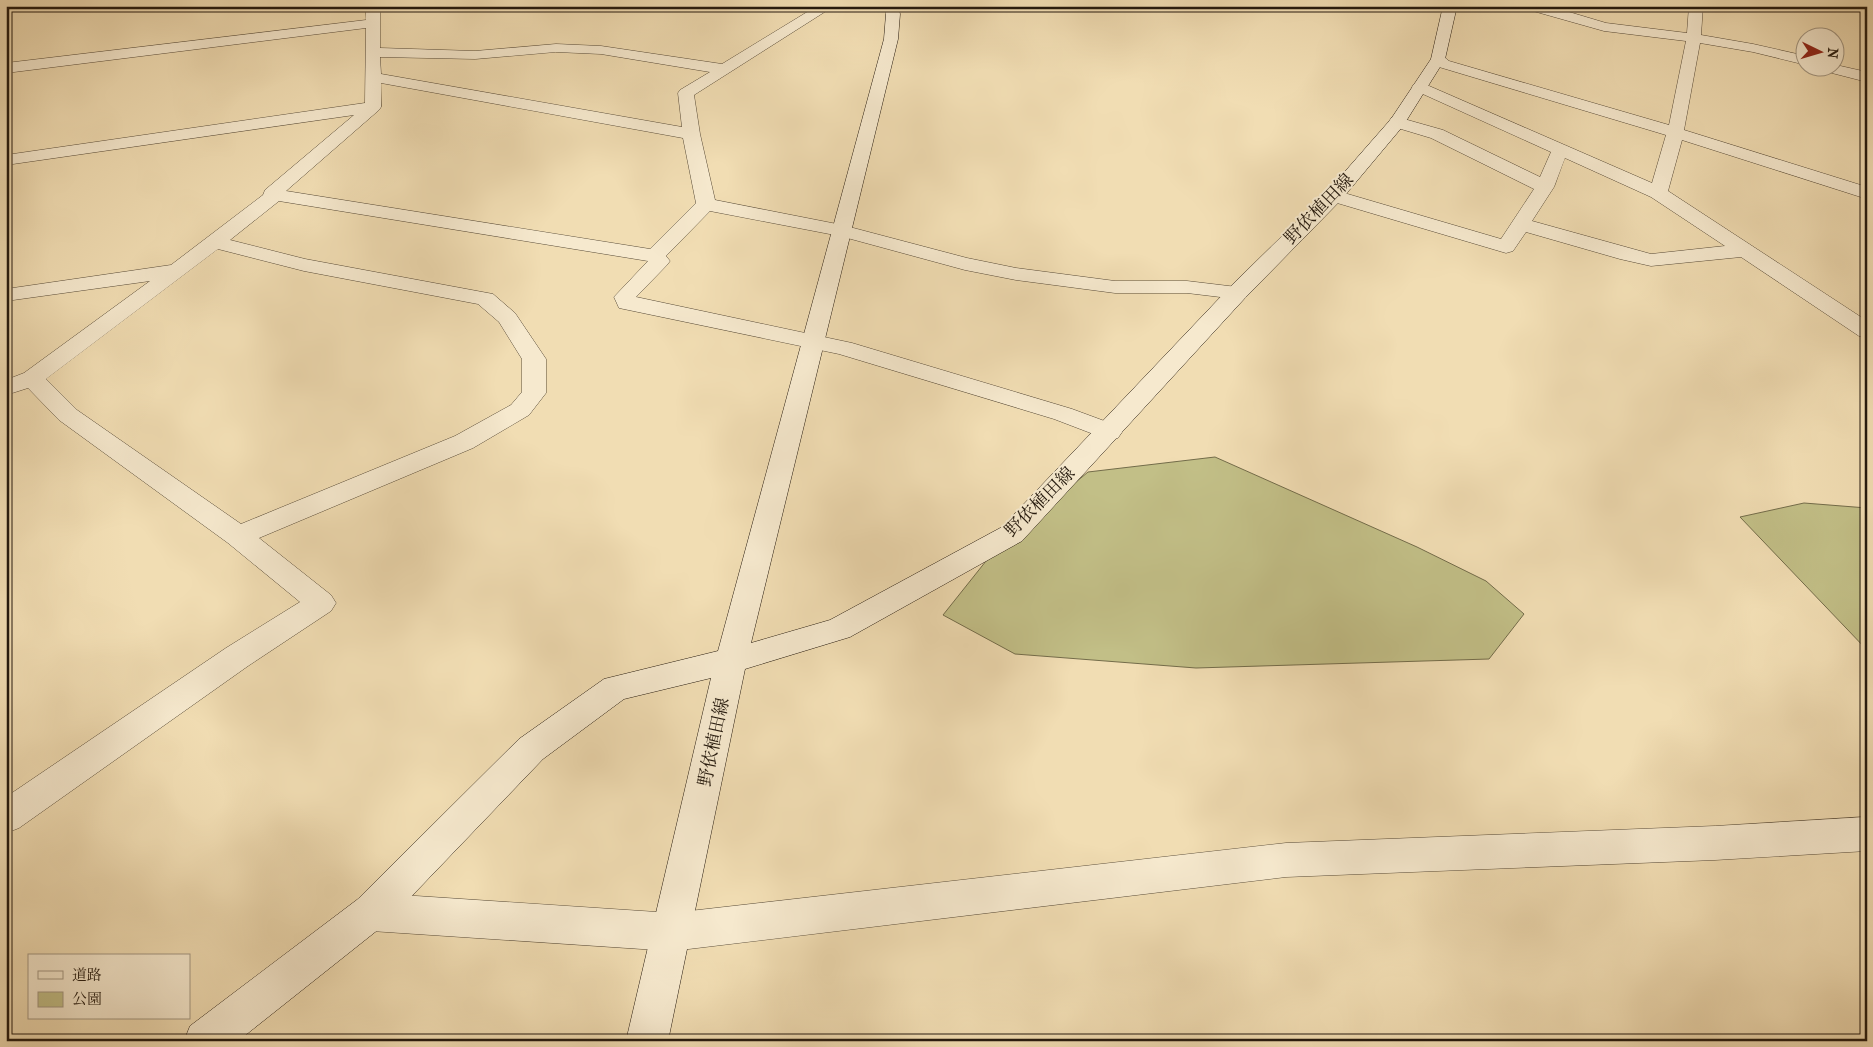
<svg xmlns="http://www.w3.org/2000/svg" width="1873" height="1047" viewBox="0 0 1873 1047" font-family="'IM FELL French Canon','Noto Serif JP',serif">
<style>
.green{fill:#c2bf87;stroke:#736c4a}
.lines{fill:none;stroke-linecap:round;stroke-linejoin:round}
.street-casing{stroke:#574a37;stroke-width:1}
.secondary-casing{stroke:#24190e;stroke-width:1}
.street{fill:#f6e9ce;fill-rule:evenodd}
.secondary{fill:#f6e9ce;fill-rule:evenodd}
.labels{text-anchor:middle;dominant-baseline:central;stroke-width:4;stroke-linejoin:round;paint-order:stroke}
.street-label{font-size:18px;fill:#24190e;stroke:#f6e9ce}
</style>
<rect width="100%" height="100%" fill="#f1ddb3"/>
<filter id="stains"><feTurbulence type="fractalNoise" baseFrequency=".004" numOctaves="4"/><feColorMatrix values="0 0 0 0 .2 0 0 0 0 .09 0 0 0 0 .02 0 0 0 .5 -.17"/></filter>
<radialGradient id="worn" r=".72"><stop offset=".6" stop-color="#630" stop-opacity="0"/><stop offset="1" stop-color="#630" stop-opacity=".3"/></radialGradient>
<path class="green" d="M1215 457 1417 547 1486 581 1524 614 1489 659 1196 668 1015 654 943 615 994 551 1088 472Z
M1804 503 1867 508V650L1740 517Z"/>
<g class="lines">
<g class="street-casing">
<path id="street" d="M366 6H380V48L475 51 556 44 601 46 722 64 817 6H834L694 95 700 134 715 200 842 225 967 258 1016 268 1115 281H1187L1237 287 1245 288 1248 293 1245 298 1237 299 1187 293H1115L1016 280 965 270 840 236 710 211 666 256 670 261 667 265 636 297 852 343 1072 409 1118 426 1122 432 1118 438 1109 440 1054 419 839 354 619 308 614 297 648 261 279 201 230 240 305 259 493 294 515 313 546 359V393L529 415 473 448 259 538 331 595 336 603 331 611 248 666 19 828 6 833V797L226 648 300 602 228 543 59 420 28 388 6 395V380L24 373 150 281 6 301V289L171 265 263 195 265 190 354 115 6 165V155L365 103 366 28 6 73V63L366 20ZM556 52 601 54 710 72 680 90 678 93 682 127 381 74 380 57 475 59ZM381 83 683 138 696 203 650 249 286 191 379 110 381 107ZM218 249 304 271 478 304 499 322 522 359V392L511 405 455 436 241 524 77 410 46 379Z
M1524 6H1549L1606 23 1687 33 1689 6H1703L1701 35 1753 44 1806 56V65L1753 52 1700 43 1684 130 1867 187V199L1682 140 1668 191 1867 321V338L1859 336 1741 257 1651 266 1620 259 1526 232 1513 251 1506 253 1327 200 1325 196 1327 192 1334 190 1501 239 1534 189 1431 138 1391 126 1389 122 1391 118 1397 117 1443 130 1540 177 1551 152 1414 90 1412 87 1414 84 1420 82 1652 183 1666 135 1439 67 1431 59 1433 56H1443L1449 61 1669 125 1686 41 1604 31 1526 9ZM1565 158 1651 197 1725 246 1651 254 1532 221 1554 187Z
M1836 65 1867 72V82L1824 71 1821 68H1836Z
M1867 817V851L1715 860 1286 877 672 951 371 931 358 925 352 912 358 899 371 893 672 913 1286 843 1715 826Z"/>
</g>
<g class="secondary-casing">
<path id="secondary" d="M884 6H898L900 14 898 39 751 643 830 620 1002 527 1229 288 1327 192 1391 119 1431 59 1443 6H1457L1445 59 1403 126 1341 200 1245 298 1022 541 850 637 745 669 668 1041H626L711 678 624 699 543 759 384 925 238 1041H184L190 1026 358 899 519 739 604 679 718 651 884 39 886 14Z"/>
</g>
<use href="#street" class="street"/>
<use href="#secondary" class="secondary"/>
</g>
<g class="labels">
<g class="street-label">
<text transform="translate(1319 209) rotate(-46)">野依植田線</text>
<text transform="translate(1040 502) rotate(-45)">野依植田線</text>
<text transform="translate(714 742) rotate(-78)">野依植田線</text>
</g>
</g>
<rect width="1873" height="1047" fill="none" stroke="#f1ddb3" stroke-width="25"/>
<rect x="8" y="8" width="1858" height="1032" fill="none" stroke="#24190e" stroke-width="2.5"/>
<rect x="12" y="12" width="1848" height="1022" fill="none" stroke="#24190e"/>
<rect x="28" y="954" width="162" height="65" fill="#f6e9ce" stroke="#a29681"/>
<rect x="38" y="971" width="25" height="8" fill="#f6e9ce" stroke="#a29681"/>
<text x="72" y="980" font-size="15" fill="#24190e">道路</text>
<rect x="38" y="992" width="25" height="15" fill="#c2bf87" stroke="#a29681"/>
<text x="72" y="1004" font-size="15" fill="#24190e">公園</text>
<g transform="translate(1820 52) rotate(95)"><circle r="24" fill="#f6e9ce" stroke="#a29681"/>
<path d="M0-4L9 19L0 12L-9 19Z" fill="#8f2418"/>
<text y="-8" font-size="14" font-weight="bold" text-anchor="middle" fill="#24190e">N</text>
</g>
<rect width="100%" height="100%" filter="url(#stains)"/>
<rect width="100%" height="100%" fill="url(#worn)"/>
</svg>
